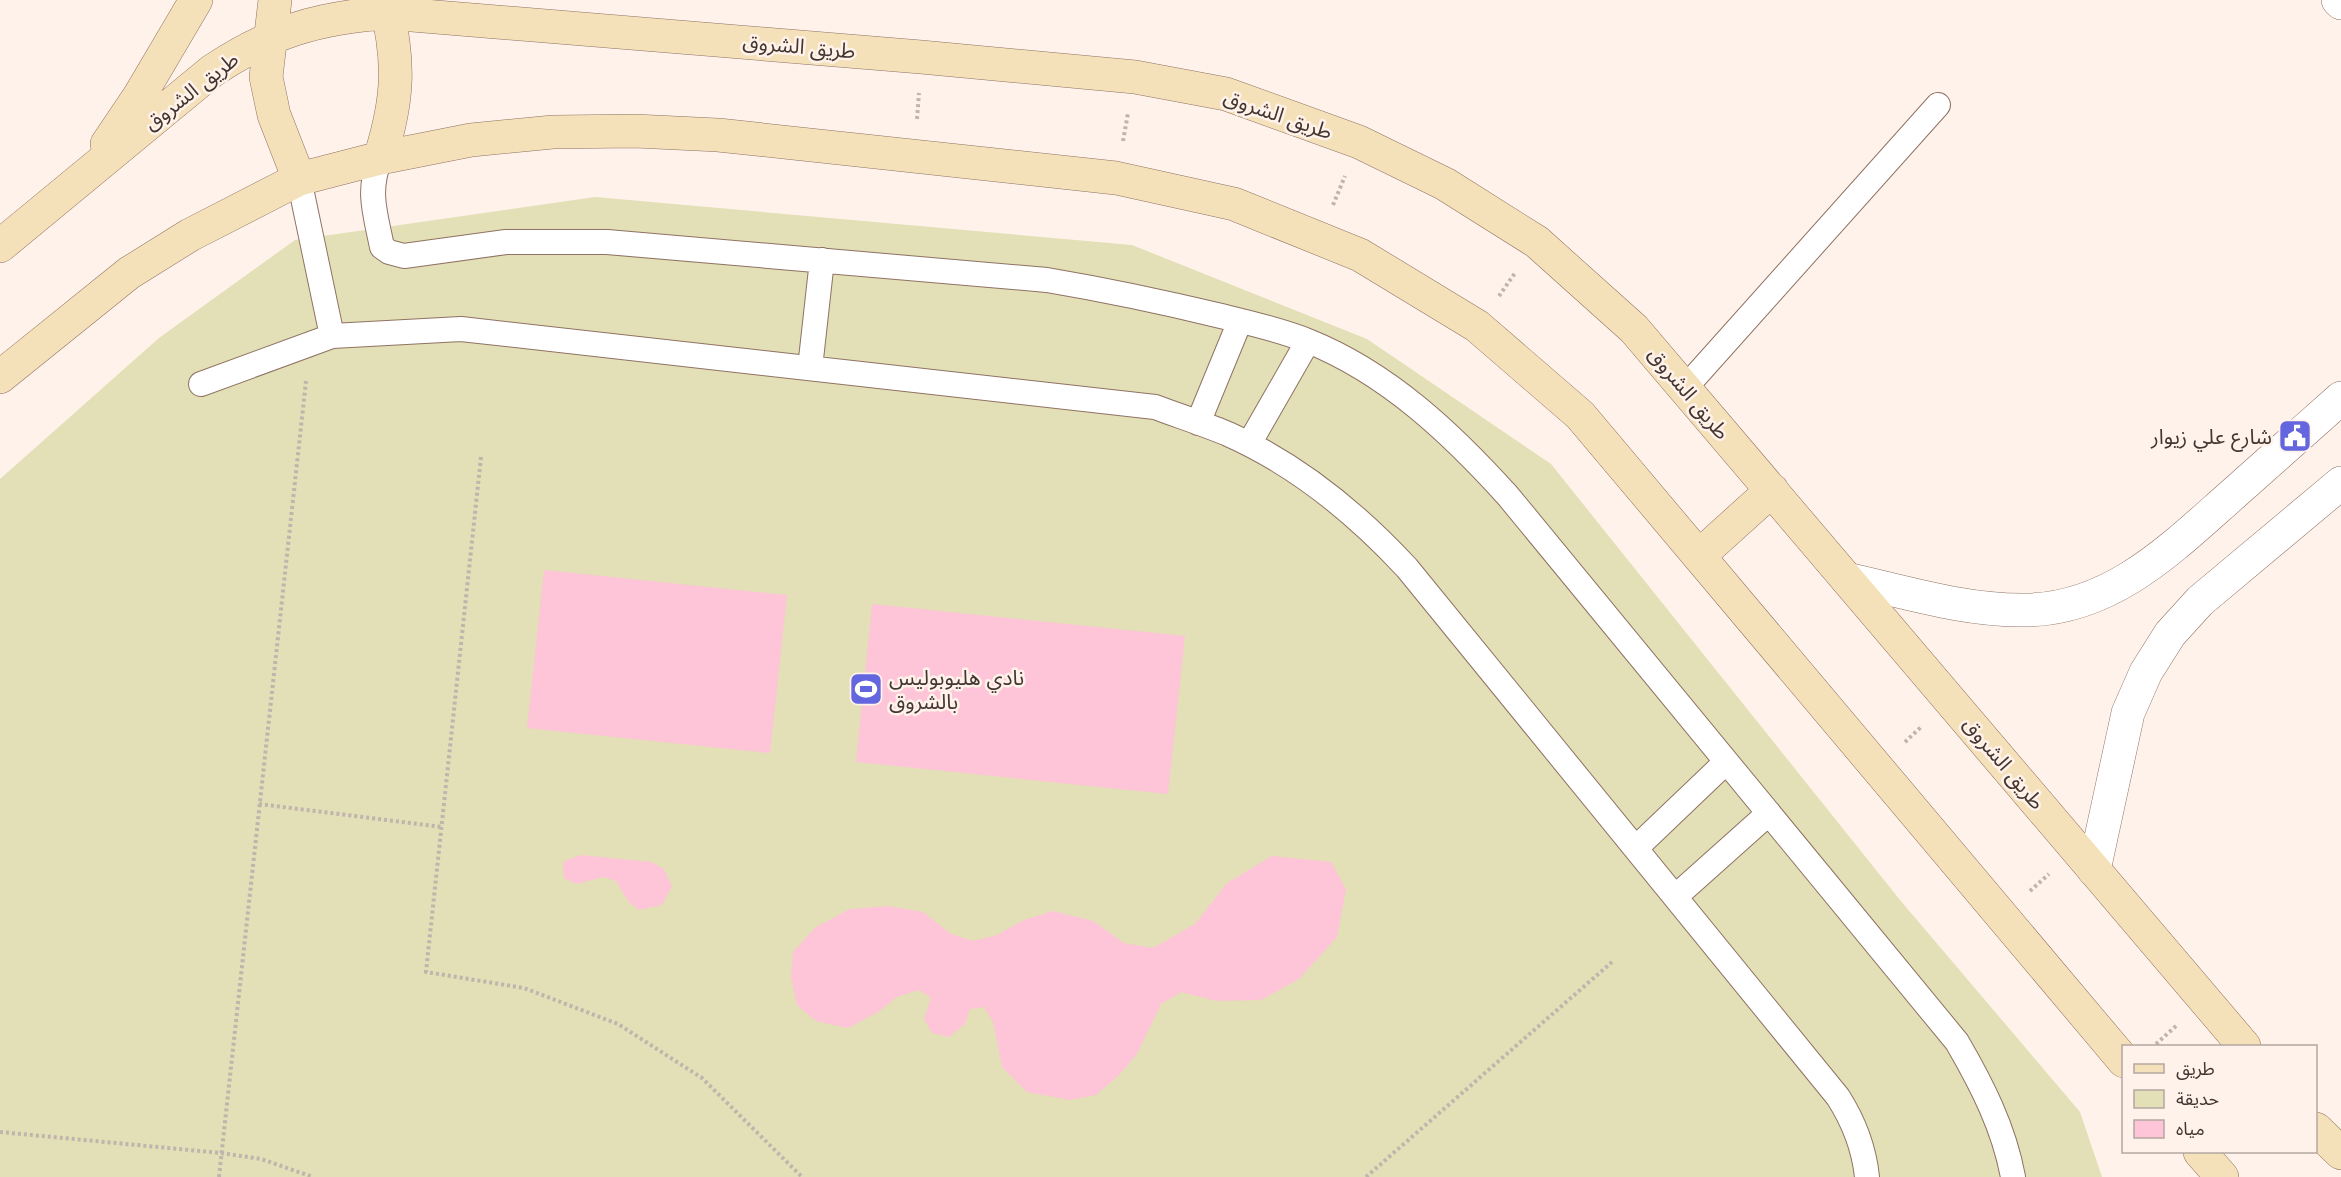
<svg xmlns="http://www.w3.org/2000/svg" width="2341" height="1177" viewBox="0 0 2341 1177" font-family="Arial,'Noto Sans Arabic',sans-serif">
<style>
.green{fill:#e3dfb6}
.water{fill:#fec5d8}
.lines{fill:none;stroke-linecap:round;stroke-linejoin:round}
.lane-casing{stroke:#8f7263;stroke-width:26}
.street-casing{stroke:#8f7263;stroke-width:34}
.secondary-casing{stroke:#8f7263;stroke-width:34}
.path{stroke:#c1b4ad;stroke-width:4;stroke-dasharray:3 3;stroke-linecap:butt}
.lane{stroke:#fff;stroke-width:24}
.street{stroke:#fff;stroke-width:33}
.secondary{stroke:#f4e0b9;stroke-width:33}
.labels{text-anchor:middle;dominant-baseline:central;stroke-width:5;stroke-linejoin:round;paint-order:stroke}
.street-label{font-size:21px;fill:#433630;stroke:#fff2eb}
.poi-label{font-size:21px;fill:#433630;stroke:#fff2eb;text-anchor:end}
</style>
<rect width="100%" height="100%" fill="#fff2eb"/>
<path class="green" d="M595 197 1132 245 1367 339 1551 464 1900 900 2080 1112 2102 1177H0V479L159 338 295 240Z"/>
<path class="water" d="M544 570 787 595 770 753 527 728Z
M872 604 1185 636 1168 794 856 762Z
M580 855 651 862 664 869 672 886 662 905 639 910 628 901 616 881 603 877 577 884 564 878 563 862Z
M1272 856 1331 862 1346 889 1337 937 1299 979 1261 1000 1216 1001 1181 992 1161 1004 1137 1054 1120 1074 1096 1095 1070 1100 1027 1092 1002 1067 993 1022 984 1007 970 1009 965 1024 949 1037 932 1033 924 1019 931 998 919 990 897 997 878 1012 848 1028 816 1021 797 1005 791 977 793 952 816 927 850 909 888 906 923 912 951 934 973 941 997 935 1024 920 1053 911 1093 921 1124 943 1153 948 1195 924 1227 883Z"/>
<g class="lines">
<g class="lane-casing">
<path id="lane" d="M380 158C367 192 375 212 382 247L389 252 404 256 506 242H607L1047 280C1106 290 1163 302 1221 316 1250 323 1281 330 1308 341 1388 373 1452 434 1508 496L1957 1042C1982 1085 2004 1128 2013 1177
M299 179 332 336
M810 368 822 260
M201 384 332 336 461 329 1155 407C1179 416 1204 424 1228 434 1298 465 1356 513 1407 568L1838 1097C1854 1122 1864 1148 1867 1177
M1685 388 1938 105
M1198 423 1240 321
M1249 444 1308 341
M1636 848 1726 762
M1675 897 1769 813"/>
</g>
<g class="street-casing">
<path id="street" d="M2338 0 2341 3
M1847 579C1906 592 1965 611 2026 610 2112 609 2172 548 2232 495 2268 463 2305 430 2341 398
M2094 870 2128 713 2146 672 2170 634 2200 601 2341 483"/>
</g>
<g class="secondary-casing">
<path id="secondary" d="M275 0 266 77 274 115 299 179
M107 144 140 95 196 0
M380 158C399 98 400 61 385 0
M0 246 212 71C270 32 319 17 388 13L921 57 1135 77 1226 94 1359 142 1445 184 1537 242 1634 329 2244 1046
M0 377 129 273 190 235 299 179 380 158 471 140 553 132 635 131 718 135 1116 178 1234 204 1360 255 1477 326 1580 415 2124 1061
M1699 556 1772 490
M2316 1129 2341 1153
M2200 1152 2222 1177"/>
</g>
<path class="path" d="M917 119 919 93
M1123 141 1128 113
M1333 205 1345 176
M1499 296 1515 273
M481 457 426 972 524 988 618 1024 702 1078 802 1177
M1905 742 1921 727
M259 804 442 827
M2030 891 2049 874
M2156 1044 2177 1025
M0 1132 221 1153 261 1159 313 1177
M219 1177 306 381
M1366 1177 1612 962"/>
<use href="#lane" class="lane"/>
<use href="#street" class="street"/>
<use href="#secondary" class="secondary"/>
</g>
<defs>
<g id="civic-square" transform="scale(1.725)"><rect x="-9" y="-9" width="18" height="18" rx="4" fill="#6366de" stroke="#fff2eb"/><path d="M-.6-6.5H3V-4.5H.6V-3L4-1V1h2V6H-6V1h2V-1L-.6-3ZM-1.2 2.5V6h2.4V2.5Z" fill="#fff"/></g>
<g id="stadium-square" transform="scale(1.725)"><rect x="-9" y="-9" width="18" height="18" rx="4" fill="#6366de" stroke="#fff2eb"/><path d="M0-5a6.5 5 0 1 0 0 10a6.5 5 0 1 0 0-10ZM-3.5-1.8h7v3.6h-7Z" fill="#fff"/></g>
</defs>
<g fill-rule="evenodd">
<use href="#civic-square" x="2295" y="436"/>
<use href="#stadium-square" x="866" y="689"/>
</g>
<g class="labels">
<g class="street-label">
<text transform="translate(799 46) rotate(5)">طريق الشروق</text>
<text transform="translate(191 91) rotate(-38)">طريق الشروق</text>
<text transform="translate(1278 114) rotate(19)">طريق الشروق</text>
<text transform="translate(1689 393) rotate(50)">طريق الشروق</text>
<text transform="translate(2004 763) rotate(50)">طريق الشروق</text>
</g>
<g class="poi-label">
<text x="2272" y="436">شارع علي زيوار</text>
<text x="889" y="677" text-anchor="start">نادي هليوبوليس<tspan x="889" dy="24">بالشروق</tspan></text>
</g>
</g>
<rect x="2122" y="1045" width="195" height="108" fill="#fff2eb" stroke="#b4a7a0" stroke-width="1.5"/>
<rect x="2134" y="1064" width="30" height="9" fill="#f4e0b9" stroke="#b4a7a0" stroke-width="1.5"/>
<text x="2176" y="1075" font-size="18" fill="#433630">طريق</text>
<rect x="2134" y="1090" width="30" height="18" fill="#e3dfb6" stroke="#b4a7a0" stroke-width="1.5"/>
<text x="2176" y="1105" font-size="18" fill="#433630">حديقة</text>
<rect x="2134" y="1120" width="30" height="18" fill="#fec5d8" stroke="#b4a7a0" stroke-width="1.5"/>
<text x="2176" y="1135" font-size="18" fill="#433630">مياه</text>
</svg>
